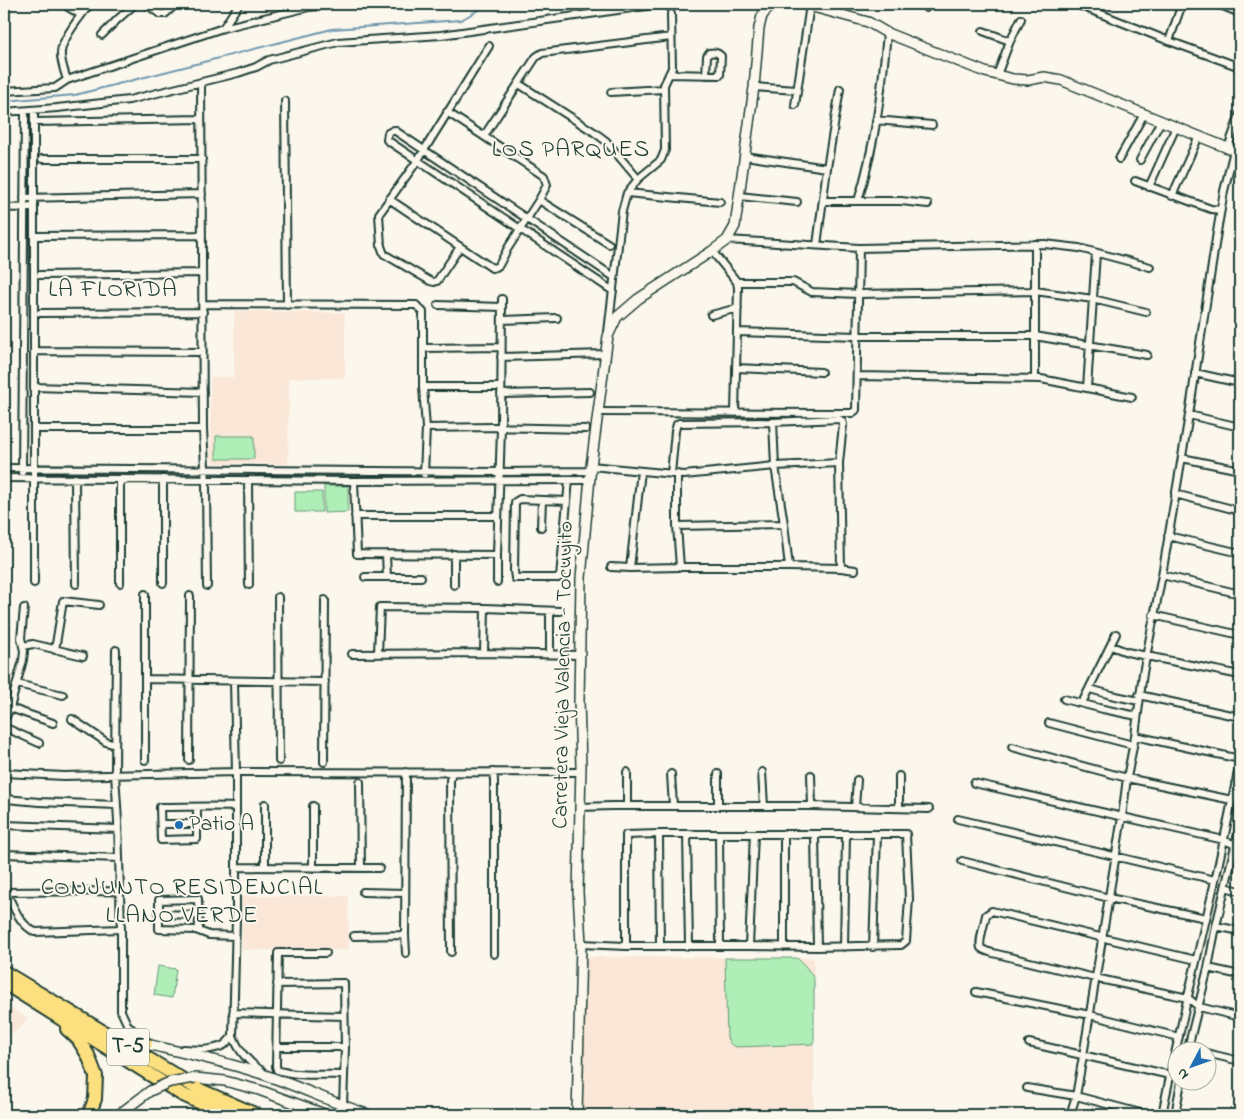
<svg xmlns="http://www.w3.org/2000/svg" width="1244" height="1119" viewBox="0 0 1244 1119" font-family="'Indie Flower',sans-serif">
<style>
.built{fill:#fae7d8}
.green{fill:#afefb7;stroke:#679676}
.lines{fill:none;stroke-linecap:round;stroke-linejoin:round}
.stream{stroke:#6e97ae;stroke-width:2}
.street-casing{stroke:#1f3d34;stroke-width:10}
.secondary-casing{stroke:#1f3d34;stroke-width:12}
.highway-casing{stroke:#1f3d34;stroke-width:16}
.street{stroke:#fbf7ec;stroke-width:6}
.secondary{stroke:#fbf7ec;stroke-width:9}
.highway{stroke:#fce080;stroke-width:12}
.secondary-bridge-casing{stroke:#1f3d34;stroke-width:12;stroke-linecap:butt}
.secondary-bridge{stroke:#fbf7ec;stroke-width:9}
.poi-dot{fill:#1f6fb2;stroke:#fbf7ec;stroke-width:2}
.labels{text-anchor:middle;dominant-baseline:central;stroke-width:4;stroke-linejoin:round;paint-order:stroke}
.shield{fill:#fbf7ec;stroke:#61756b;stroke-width:1}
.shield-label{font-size:21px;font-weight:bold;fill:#1f3d34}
.street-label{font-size:22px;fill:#1f3d34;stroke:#fbf7ec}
.poi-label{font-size:22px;fill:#1f3d34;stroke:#fbf7ec;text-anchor:start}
.neighbourhood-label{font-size:24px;letter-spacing:1px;fill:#1f3d34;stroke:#fbf7ec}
</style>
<rect width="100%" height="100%" fill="#fbf7ec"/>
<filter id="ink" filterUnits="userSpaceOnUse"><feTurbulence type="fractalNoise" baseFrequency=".02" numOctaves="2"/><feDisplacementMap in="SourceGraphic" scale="10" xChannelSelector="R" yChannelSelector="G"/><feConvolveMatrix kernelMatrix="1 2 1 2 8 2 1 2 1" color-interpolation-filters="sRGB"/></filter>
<g filter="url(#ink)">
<path class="built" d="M234 311 345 313V378H289L288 464 215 463 212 461 211 458 210 377H234Z
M242 896H348L349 950H242Z
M585 957 814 958V1115H583Z
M4 1004 27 1018 21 1027 4 1038Z"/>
<path class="green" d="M216 436H254V459H216Z
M324 486H348V512L324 513Z
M295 492H322V512H295Z
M725 958H797C804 964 810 971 814 979V1044L737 1047C731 1045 729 1044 727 1037Z
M158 966 176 969 172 998 154 995Z"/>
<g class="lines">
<path class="stream" d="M4 101 75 95 332 29 461 20 489 4"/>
<g class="street-casing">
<path id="street" d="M63 4 81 15
M146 4 160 14H165L176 4
M1076 4 1169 41 1240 67
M1218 4 1240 13
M926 8 928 4
M223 28 239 4
M983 31 1010 41
M102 35 118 19 135 4
M1169 41 1182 4
M669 74 720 75 721 56C717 52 714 52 709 53L707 56 706 75
M997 75 1010 41 1021 19
M67 80C65 73 60 60 61 52 62 39 81 15 90 4
M201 82 203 429 206 485 207 586
M519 84 594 132 606 141 638 179
M754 87 797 90
M4 91 55 88 67 80 223 28 309 7 337 4
M611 92 664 89
M285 101 287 305
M795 105 810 5
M4 112 57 108 129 100 238 73 256 67 269 60 338 42 441 35 660 4
M876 120 932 125
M34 122 201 119
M484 136 536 57 542 53 671 37
M1228 148 1240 114
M745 156 827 168
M42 159H202
M1119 159 1144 114
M1140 160 1161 121
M1135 181 1200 205 1211 209 1221 210
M1149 187 1176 127
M627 193 720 202
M739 196 797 202
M1172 196 1199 136
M24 198 202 194
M389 199 492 268 496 267 499 265 508 248 539 200 547 185 544 176 447 112
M539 200 609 244
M823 201H901L928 204
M858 201C875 146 882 89 887 33
M4 208 34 207
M34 236 202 235
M727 240 859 248 1045 244 1079 248 1150 267
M1035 244V379
M817 245 827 168 840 89
M460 247 437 281 434 282 430 281 384 254 381 246 379 214 418 160 489 46
M712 251 737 282 738 288 735 413
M40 275 202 273
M737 282H793L812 292 858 294 1035 291 1093 299 1146 312
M613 291 387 140 388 133 394 130 614 277
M203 304 416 305 423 312V387L426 428 424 474
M438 305 502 307
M40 313 203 312
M711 315 738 308
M502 320 557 318
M608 332 622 211 627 193 638 179 661 160 665 150 664 85 672 68 671 14
M737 332 857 336H1035L1147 355
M424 348 501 347
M34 351 203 352
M501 357 605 354
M736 368 821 372
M1195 373 1240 383
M857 376 1041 379 1087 388 1132 397
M34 387 203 392
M423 387H501
M1087 388 1096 253
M501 394 590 392
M598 412 839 413H852L856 410 859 248
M1189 415 1240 427
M773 422 775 466 784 524 789 567
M426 428 493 427 586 429
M34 429H203
M1182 458 1240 470
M591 466 684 475 775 466 839 463
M4 468 499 472 590 471
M22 472 25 111
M671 474 675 431 677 424 679 423 773 422 839 419 842 421 843 425 839 463 841 568 789 567H680L677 526V474
M4 478 354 481 589 480
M75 478 76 584
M248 480 249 585
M354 481 357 554 497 555
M1175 494 1240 511
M567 501 520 499 515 502 514 571 515 578H558L560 577 569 480
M355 516H498
M677 526 784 524
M541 527 542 500
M1168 536 1240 553
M386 554 387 577
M454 554V585
M611 567 630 568 680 567
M630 568 641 471
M841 568 855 570
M1162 575 1240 594
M365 577H421
M497 582V555L501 428 502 299
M34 583V110
M120 583V479
M163 583V479
M145 594V760
M278 597 279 761
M1153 615 1240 635
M23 646 33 644 83 656
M1111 646 1127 652 1240 675
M55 650 63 601 99 605
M116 650 115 774 118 821 121 929V1011L127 1024 143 1041
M378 653 380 607 485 608 560 611
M484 653 485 608
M352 654 484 653 580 655
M550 654V611
M145 679 325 682
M17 684 63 695
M1090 689 1111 695 1139 701
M1139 695 1240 717
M1064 699 1103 709 1137 716
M1082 703 1116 634
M10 708 53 723
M72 719 106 742 115 745
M4 721 10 708 23 660 24 651 21 638 24 608
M1049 723 1133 745
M4 727 39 743
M1135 736 1240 759
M1012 747 1127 778 1232 800
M189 760 190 596
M324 762 325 600
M493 772 494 780V954
M627 772V806
M762 772 764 806
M4 773 64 776 236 772 234 681
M671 774 673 806
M718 774V806
M811 775 812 806
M360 782 361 868
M974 783 1224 840 1240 847
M6 799 39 802 117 805
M313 806V868
M197 807V839L161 840 160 807C185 807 210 806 235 807
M580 807 612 806H812L929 809
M855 807 857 780
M899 808V776
M958 819 1215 880
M161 824H197
M4 825 118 829
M659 834 660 946
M687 834 689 946
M719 834 720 946
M815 834 817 947
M4 854 119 858
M962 861 1109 898 1206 918
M236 867 379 868
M265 867V804
M1225 887 1240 891
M4 892 120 891
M6 892C14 907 19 924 35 932L121 929
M363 892 405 893
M159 914 198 915
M1216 926 1240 931
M199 931 198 899 159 900V929L196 930 209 935 235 936
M405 935 406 953
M354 936 405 935 406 772
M581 944 626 946H749L817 947 901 945 906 941 909 899 906 834H659L626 835V946
M749 946 754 834
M784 947V834
M844 947 846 834
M873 947 877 835
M451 952 450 780 452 773
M326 953H278L276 1066 277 1070C298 1077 322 1074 344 1075
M1196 960 992 911 986 915C985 922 978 942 981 948 984 951 989 952 993 953L1095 978 1188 998 1199 1007 1240 1017
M1208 968 1240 975
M277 984 344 983 345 1047 343 1106
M976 992 1090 1015 1179 1037
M233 1013 344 1016
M1029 1043 1170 1075
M277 1047H345
M183 1049C196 1050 212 1051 224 1045 227 1043 230 1039 233 1036
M1188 1049 1198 1052
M1187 1052 1208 968 1216 926 1240 825
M1206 1053 1240 1061
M262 1071C248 1062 239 1052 233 1036L236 918V772C351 772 465 773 580 772
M1027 1088 1076 1096 1148 1115
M1070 1115 1076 1096 1083 1056 1122 817 1127 778 1135 736 1143 673 1162 575 1189 415 1217 232 1224 191 1234 150
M1162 1115C1175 1049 1191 984 1206 919 1219 867 1229 814 1240 762
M1175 1115 1181 1082"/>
</g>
<g class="secondary-casing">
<path id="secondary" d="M802 4 868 22 887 33 985 72 1013 79 1028 80 1044 77 1061 80 1176 127 1240 153
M146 1044C185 1053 224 1061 262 1074 298 1086 333 1103 370 1115
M195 1078 225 1081 259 1090 327 1115
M118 1115 150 1091
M577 1115 581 944 578 892 581 766 579 701 581 578 591 466 608 336 617 317 638 299 712 251 727 240 735 226 754 87 759 28 762 16 771 4"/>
</g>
<g class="highway-casing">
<path id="highway" d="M4 972 200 1090 257 1115
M4 983 181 1094 227 1115
M67 1029 78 1039 88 1055 96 1076 95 1099 89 1115
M120 1036 131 1040 146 1044"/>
</g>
<use href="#street" class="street"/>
<use href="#secondary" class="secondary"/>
<use href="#highway" class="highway"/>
<g class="secondary-bridge-casing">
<path id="secondary-bridge" d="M150 1091 170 1082 195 1078"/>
</g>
<use href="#secondary-bridge" class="secondary-bridge"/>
</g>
</g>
<circle class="poi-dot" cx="179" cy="825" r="5"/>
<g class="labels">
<rect class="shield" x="107" y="1028.5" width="42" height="37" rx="4"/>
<g class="shield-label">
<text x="128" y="1047">T-5</text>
</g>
<g class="street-label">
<text transform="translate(564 675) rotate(-89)">Carretera Vieja Valencia - Tocuyito</text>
</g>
<g class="poi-label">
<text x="189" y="825">Patio A</text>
</g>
<g class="neighbourhood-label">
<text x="571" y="150">LOS PARQUES</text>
<text x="113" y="290">LA FLORIDA</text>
<text x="182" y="888">CONJUNTO RESIDENCIAL<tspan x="182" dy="28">LLANO VERDE</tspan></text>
</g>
</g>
<rect width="1244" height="1119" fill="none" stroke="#fbf7ec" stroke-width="20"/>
<rect x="10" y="10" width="1224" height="1099" fill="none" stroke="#1f3d34" stroke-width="2" filter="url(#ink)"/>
<g transform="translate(1192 1066) rotate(229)"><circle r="24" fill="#fbf7ec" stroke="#a3ada2"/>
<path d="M0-4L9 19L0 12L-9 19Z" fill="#1f6fb2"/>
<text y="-8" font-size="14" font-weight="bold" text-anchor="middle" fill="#1f3d34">N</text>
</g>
</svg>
